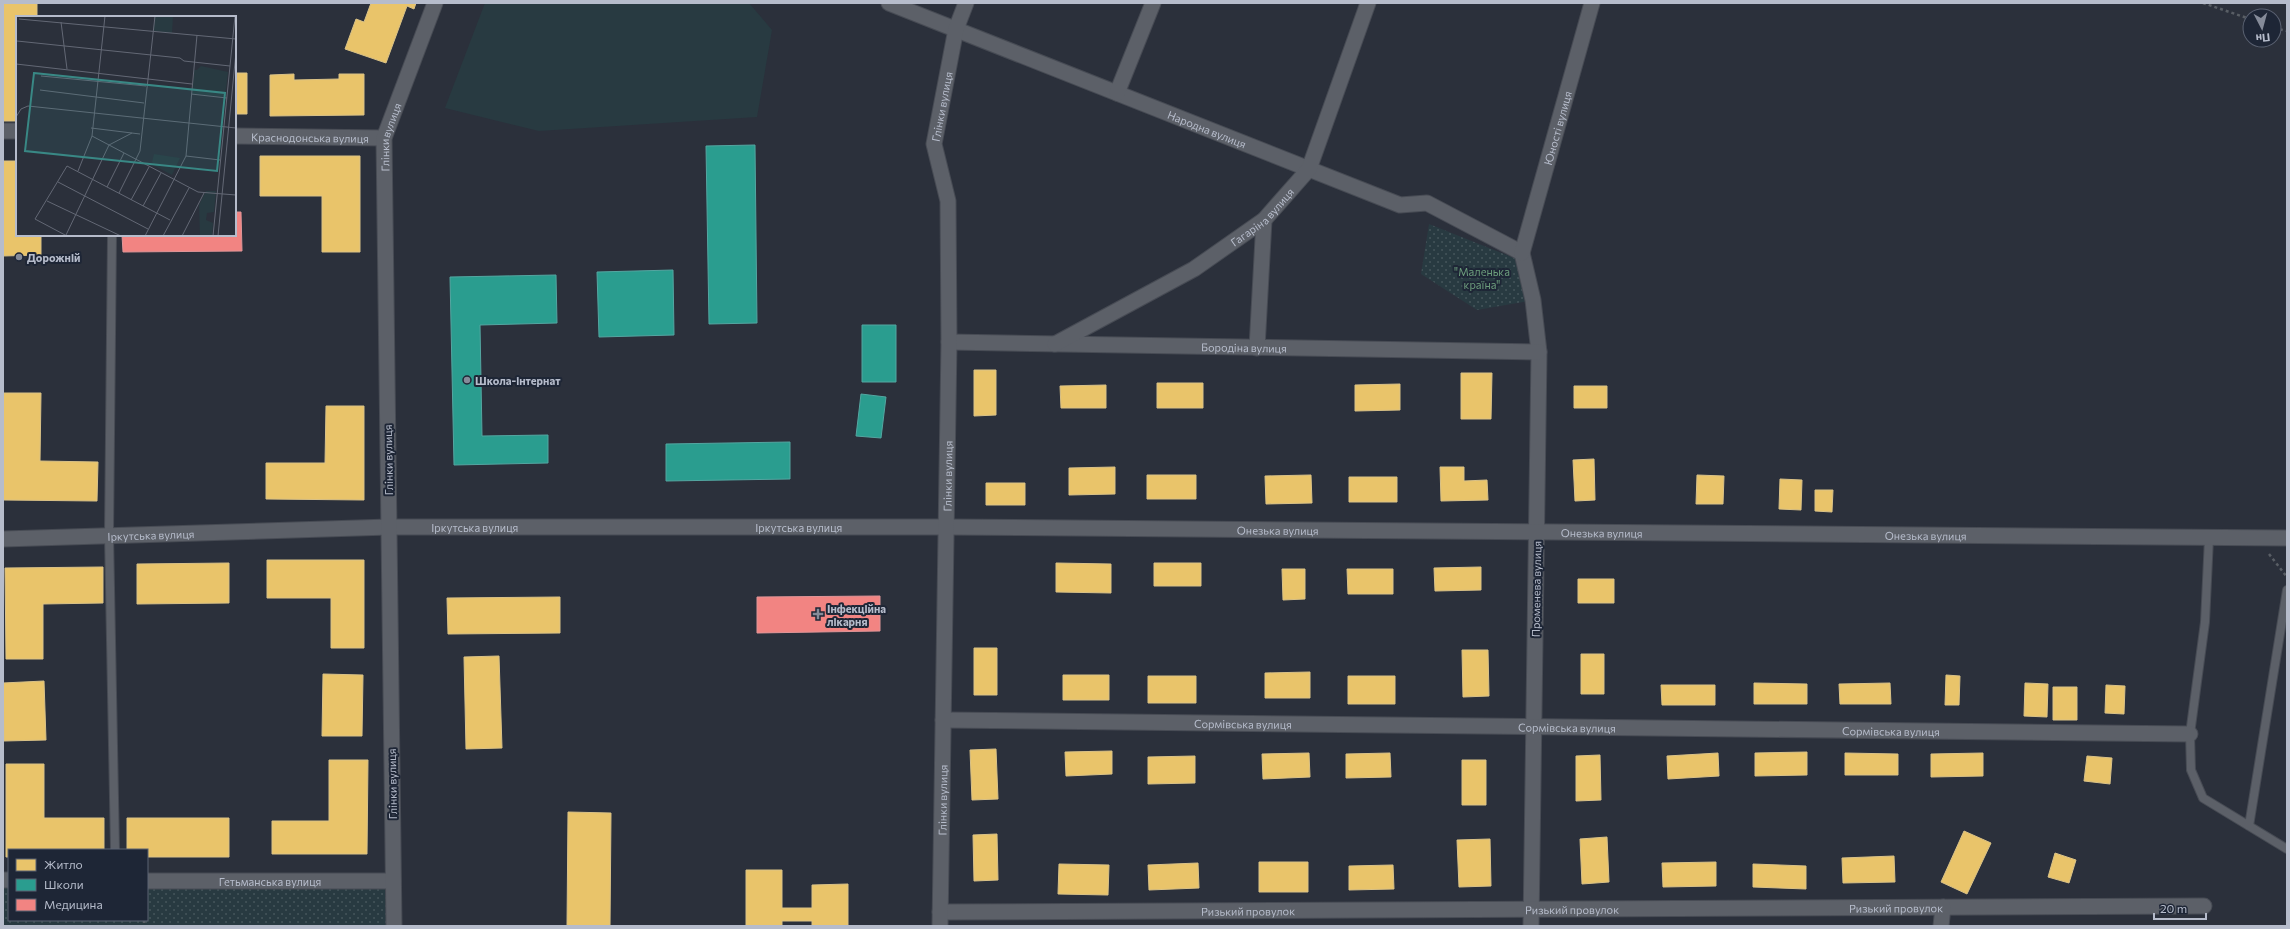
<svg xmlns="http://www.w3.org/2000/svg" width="2290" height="929" viewBox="0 0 2290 929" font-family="Commissioner,sans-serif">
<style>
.grass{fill:#283a41}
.park{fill:url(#park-dots)}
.homes{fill:#e9c46a;stroke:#dac287}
.schools{fill:#2a9d8f;stroke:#54a6a1}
.health{fill:#f28482;stroke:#e09598}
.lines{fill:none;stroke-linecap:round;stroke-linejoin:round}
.service-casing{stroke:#474b54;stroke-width:10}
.minor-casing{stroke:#474b54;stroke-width:17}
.path{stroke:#595e65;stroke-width:2.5;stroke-dasharray:3 3;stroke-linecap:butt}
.service{stroke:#5c6068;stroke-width:8}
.minor{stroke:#5c6068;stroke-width:15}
.poi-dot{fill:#858b99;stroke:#1e2636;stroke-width:1.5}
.labels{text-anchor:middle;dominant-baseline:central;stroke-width:4;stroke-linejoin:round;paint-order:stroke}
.street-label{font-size:11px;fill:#b6bccb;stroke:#1e2636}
.poi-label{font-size:11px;font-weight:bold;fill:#b6bccb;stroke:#1e2636;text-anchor:start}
.park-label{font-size:11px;fill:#6c9d7c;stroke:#1e2636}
.inset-road{fill:none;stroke:#636875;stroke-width:1}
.view{fill:#398885;fill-opacity:0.15;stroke:#398885;stroke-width:2}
.inset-edge{fill:none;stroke:#b6bccb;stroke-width:2}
</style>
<defs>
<pattern id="park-dots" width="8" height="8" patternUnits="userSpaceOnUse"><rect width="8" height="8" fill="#283a41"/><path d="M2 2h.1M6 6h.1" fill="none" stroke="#45555b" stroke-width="1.8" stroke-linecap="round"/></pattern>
</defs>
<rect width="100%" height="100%" fill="#2b303b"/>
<path class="grass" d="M485 3H749L772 30 757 117 539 131 445 108Z"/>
<path class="park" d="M1429 224 1519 260 1529 301 1477 310 1421 274Z
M3 881H9V920H147V881H392V926H3Z"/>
<path class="homes" d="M3 3H37V17H17V121H3Z
M371 3H416L414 9 407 6 386 63 345 49 356 19 364 22Z
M235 73H247V114H235Z
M294 74V80L339 79V74H364V115L270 116V75Z
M260 156H360V252H322V196H260Z
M3 161H17V235H41V255L3 256Z
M974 370H996V415L974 416Z
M1461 373H1492L1491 419H1461Z
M1157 383H1203V408H1157Z
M1400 384V410L1355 411V385Z
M1106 385V408H1061L1060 386Z
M1574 386H1607V408H1574Z
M3 393H41L40 461 98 462 97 501 3 500Z
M326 406H364V500L266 499V463H325Z
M1594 459 1595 500 1575 501 1573 460Z
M1115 467V494L1069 495V468Z
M1440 467H1464V481L1487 480 1488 500 1441 501Z
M1147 475H1196V499H1147Z
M1311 475 1312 503 1266 504 1265 476Z
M1697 475 1724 476 1723 504H1696Z
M1349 477H1397V502H1349Z
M1780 479 1802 480 1801 510 1779 509Z
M986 483H1025V505H986Z
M1815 490H1833L1832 512 1815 511Z
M267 560H364V648H331V598H267Z
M229 563V603L137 604V564Z
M1056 563 1111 564V593L1056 592Z
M1154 563H1201V586H1154Z
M103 567V603L43 604V659H6L5 568Z
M1481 567V590L1435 591 1434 568Z
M1282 569H1305V599L1283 600Z
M1347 569H1393V594H1348Z
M1578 579H1614V603H1578Z
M560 597V633L448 634 447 598Z
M974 648H997V695H974Z
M1462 650H1488L1489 696 1463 697Z
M1581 654H1604V694H1581Z
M499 656 502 748 466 749 464 657Z
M1310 672V698H1265V673Z
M323 674 363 675 362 736H322Z
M1063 675H1109V700H1063Z
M1946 675 1960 676 1959 705H1945Z
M1148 676H1196V703H1148Z
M1348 676H1395V704H1348Z
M44 681 46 740 4 741 3 683Z
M1754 683 1807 684V704H1754Z
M1890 683 1891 704H1840L1839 684Z
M2025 683 2048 684 2047 717 2024 716Z
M1661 685H1715V705H1662Z
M2106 685 2125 686 2124 714 2105 713Z
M2053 687H2077V720H2053Z
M996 749 998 799 972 800 970 750Z
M1112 751V774L1066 776 1065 752Z
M1807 752V775L1755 776V753Z
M1309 753 1310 777 1263 779 1262 754Z
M1390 753 1391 777 1346 778V754Z
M1718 753 1719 776 1668 779 1667 756Z
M1845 753 1898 754V775H1845Z
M1983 753V776L1931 777V754Z
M1600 755 1601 800 1576 801V756Z
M1195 756V783L1148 784V757Z
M2087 756 2112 758 2110 784 2084 781Z
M329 760H368L367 854H272V821H329Z
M1462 760H1486V805H1462Z
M6 764H44V818H104V850H9V857H6Z
M568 812 611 813 610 926H567Z
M127 818H229V857H147V850H127Z
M1964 831 1991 843 1967 894 1941 882Z
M997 834 998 880 974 881 973 835Z
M1607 837 1609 882 1582 884 1580 839Z
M1490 839 1491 886 1459 887 1457 840Z
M2055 853 2076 860 2069 883 2048 877Z
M1894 856 1895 882 1843 883 1842 858Z
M1259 862H1308V892H1259Z
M1716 862V886L1663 887 1662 863Z
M1198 863 1199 888 1149 890 1148 865Z
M1059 864 1109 865 1108 895 1058 894Z
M1753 864 1806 866V889L1753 887Z
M1393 865 1394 889 1349 890V866Z
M746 870H782V908H812V885L848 884V926H812V921H782V926H746Z"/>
<path class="schools" d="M755 145 757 323 709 324 706 146Z
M673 270 674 335 599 337 597 272Z
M556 275 557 323 480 325 482 436 548 435V463L454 465 450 277Z
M862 325H896V382H862Z
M861 394 886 397 881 438 856 436Z
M790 442V479L666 481V444Z"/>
<path class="health" d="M235 212H241L242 251 123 252 122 235H235Z
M880 596V631L757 633V597Z"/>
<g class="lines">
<g class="service-casing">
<path id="service" d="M112 235 109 535 115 850
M2209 538 2205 622 2190 734 2191 770 2203 798 2287 849
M2249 826 2287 590"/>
</g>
<g class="minor-casing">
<g id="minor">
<path id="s1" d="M889 3 1400 205 1427 203 1522 253"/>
<path d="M1117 93 1153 3"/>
<path d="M3 131H17"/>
<path id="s2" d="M235 136 384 138"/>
<path d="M1522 253 1533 300 1539 352 1531 926"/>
<path id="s3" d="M1522 253 1592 3"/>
<path id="s4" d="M949 342 1539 352"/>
<path id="s5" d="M1055 344 1194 269 1264 220 1309 169 1368 3"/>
<path d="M1257 348 1264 220"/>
<path id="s6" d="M3 539 389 527H946L2287 538"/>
<path id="s7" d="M943 720 2190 734"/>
<path d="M3 880H9"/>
<path id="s8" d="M147 881H393"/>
<path id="s9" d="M940 912 2204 906"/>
<path id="s10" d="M394 926 384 138 435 3"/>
<path id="s11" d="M940 926 949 342 948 201 934 144 956 29 966 3"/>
<path d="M1941 926 1943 907"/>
</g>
</g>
<path class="path" d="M2203 3 2250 19
M2274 28 2287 31
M2269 554 2287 577
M144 920V926"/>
<use href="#service" class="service"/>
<use href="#minor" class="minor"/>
</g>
<g class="poi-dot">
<circle cx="19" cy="257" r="4"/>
<circle cx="467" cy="380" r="4"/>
<path d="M816 608h4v4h4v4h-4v4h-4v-4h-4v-4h4z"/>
</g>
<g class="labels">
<g class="street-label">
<text stroke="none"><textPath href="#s11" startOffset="822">Глінки вулиця</textPath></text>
<text stroke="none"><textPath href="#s3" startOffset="130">Юності вулиця</textPath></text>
<text stroke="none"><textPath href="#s1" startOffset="342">Народна вулиця</textPath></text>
<text stroke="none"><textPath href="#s2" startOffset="75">Краснодонська вулиця</textPath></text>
<text stroke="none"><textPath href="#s10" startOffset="790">Глінки вулиця</textPath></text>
<text stroke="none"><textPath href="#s5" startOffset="244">Гагаріна вулиця</textPath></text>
<text stroke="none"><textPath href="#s4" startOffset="295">Бородіна вулиця</textPath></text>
<text transform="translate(388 460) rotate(-91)">Глінки вулиця</text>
<text stroke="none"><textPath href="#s11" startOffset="450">Глінки вулиця</textPath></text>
<text stroke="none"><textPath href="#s6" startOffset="472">Іркутська вулиця</textPath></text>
<text stroke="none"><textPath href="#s6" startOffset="796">Іркутська вулиця</textPath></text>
<text stroke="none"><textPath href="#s6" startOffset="1275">Онезька вулиця</textPath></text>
<text stroke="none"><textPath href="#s6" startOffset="1599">Онезька вулиця</textPath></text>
<text stroke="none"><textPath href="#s6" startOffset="148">Іркутська вулиця</textPath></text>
<text stroke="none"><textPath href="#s6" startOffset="1923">Онезька вулиця</textPath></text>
<text transform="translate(1536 589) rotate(-89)">Променева вулиця</text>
<text stroke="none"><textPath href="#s7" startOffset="300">Сормівська вулиця</textPath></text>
<text stroke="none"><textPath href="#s7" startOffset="624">Сормівська вулиця</textPath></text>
<text stroke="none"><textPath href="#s7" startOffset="948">Сормівська вулиця</textPath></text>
<text transform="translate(392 784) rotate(-91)">Глінки вулиця</text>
<text stroke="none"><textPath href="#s11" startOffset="126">Глінки вулиця</textPath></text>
<text stroke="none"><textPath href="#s8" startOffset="123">Гетьманська вулиця</textPath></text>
<text stroke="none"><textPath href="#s9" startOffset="956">Ризький провулок</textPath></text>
<text stroke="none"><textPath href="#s9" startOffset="632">Ризький провулок</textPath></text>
<text stroke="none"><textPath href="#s9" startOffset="308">Ризький провулок</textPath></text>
</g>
<g class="poi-label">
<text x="27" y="257">Дорожній</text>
<text x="475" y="380">Школа-інтернат</text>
<text x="827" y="608">Інфекційна<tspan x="827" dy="13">лікарня</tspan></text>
</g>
<g class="park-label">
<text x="1482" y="271">"Маленька<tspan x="1482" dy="13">країна"</tspan></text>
</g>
</g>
<g transform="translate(16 16)">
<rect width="220" height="220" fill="#2b303b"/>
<path d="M138 138 164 142 156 159 139 150 136 146Z" fill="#283a41"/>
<path d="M139 0H157L156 17 137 15ZM185 50 212 56 209 81 176 78 178 54H181ZM190 175H200L198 196 191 197 190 204 197 207 196 220H184L183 189Z" fill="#283a41"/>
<path class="inset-road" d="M3 3 220 23M45 6 51 53M1 25 164 42 168 45 214 50M0 48 176 68M25 60 130 70M24 74 128 87M175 78 211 82M0 101 5 93 12 90 220 112M75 112 124 118M76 120 182 176 220 179M170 140 204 144M62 155 76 120 89 0M42 166 132 213M91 171 108 137M103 177 124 135 139 0M115 184 133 151M31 185 105 220M127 190 145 157M50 219 93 129 116 117M51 220 19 203 51 150 154 204M129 220 170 140 181 19M147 220 173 172M166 220 188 177M197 220 219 0M202 220 220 36"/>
<path class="view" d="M18 57 209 77 201 155 9 135Z"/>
<rect width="220" height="220" class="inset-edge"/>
</g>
<rect width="2290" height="929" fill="none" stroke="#b6bccb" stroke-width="8"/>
<rect x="8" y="849" width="140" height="72" fill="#1e2636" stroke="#5b6272"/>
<rect x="16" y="859" width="20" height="12" fill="#e9c46a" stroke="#5b6272"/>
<text x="44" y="869" font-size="12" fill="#b6bccb">Житло</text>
<rect x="16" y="879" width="20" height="12" fill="#2a9d8f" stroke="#5b6272"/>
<text x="44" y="889" font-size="12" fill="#b6bccb">Школи</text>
<rect x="16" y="899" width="20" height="12" fill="#f28482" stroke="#5b6272"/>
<text x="44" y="909" font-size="12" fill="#b6bccb">Медицина</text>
<g transform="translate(2262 28) rotate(174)"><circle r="19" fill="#1e2636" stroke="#5b6272"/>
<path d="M0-3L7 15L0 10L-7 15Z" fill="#858b99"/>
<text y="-6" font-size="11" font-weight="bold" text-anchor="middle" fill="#b6bccb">Пн</text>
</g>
<path d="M2154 913v6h52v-6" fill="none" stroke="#b6bccb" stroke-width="2"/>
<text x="2160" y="913" font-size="12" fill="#b6bccb" stroke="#1e2636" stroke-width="3" paint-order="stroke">20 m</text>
</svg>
